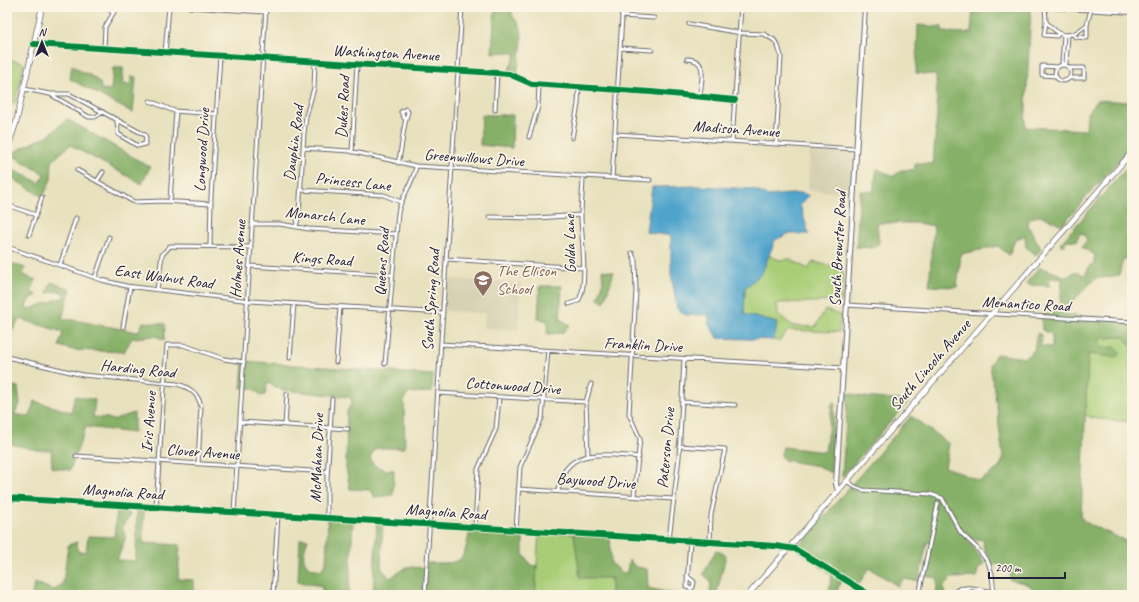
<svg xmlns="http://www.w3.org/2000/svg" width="1139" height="602" viewBox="0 0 1139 602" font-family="Caveat,sans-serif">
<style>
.built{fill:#d6d1b2}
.green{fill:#a9cd77;stroke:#667859}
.forest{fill:#86b068;stroke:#546952}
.water{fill:#50a4cc;stroke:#396384}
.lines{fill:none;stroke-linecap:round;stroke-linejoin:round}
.street-casing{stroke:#676569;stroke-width:5}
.secondary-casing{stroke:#676569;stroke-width:6}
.primary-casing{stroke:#676569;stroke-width:6}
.street{stroke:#fff;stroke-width:3}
.secondary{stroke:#fff;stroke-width:4}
.primary{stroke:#fff;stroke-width:4.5}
.cycleway-casing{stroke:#fcf5e5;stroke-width:8}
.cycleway{stroke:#00873e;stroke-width:6}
.labels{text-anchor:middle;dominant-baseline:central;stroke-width:3.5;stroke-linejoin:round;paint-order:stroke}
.street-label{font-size:16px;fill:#22223b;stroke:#fcf5e5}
.education-label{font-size:16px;fill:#785e54;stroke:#fcf5e5;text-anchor:start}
</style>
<rect width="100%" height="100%" fill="#fcf5e5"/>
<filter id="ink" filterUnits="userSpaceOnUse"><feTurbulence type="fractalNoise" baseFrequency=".025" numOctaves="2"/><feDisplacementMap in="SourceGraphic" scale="8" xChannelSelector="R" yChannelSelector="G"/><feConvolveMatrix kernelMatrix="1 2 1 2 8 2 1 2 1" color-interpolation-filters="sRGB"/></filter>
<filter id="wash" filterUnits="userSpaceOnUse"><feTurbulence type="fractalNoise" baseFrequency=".012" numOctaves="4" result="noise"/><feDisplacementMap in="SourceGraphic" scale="16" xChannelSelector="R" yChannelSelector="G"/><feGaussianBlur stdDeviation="0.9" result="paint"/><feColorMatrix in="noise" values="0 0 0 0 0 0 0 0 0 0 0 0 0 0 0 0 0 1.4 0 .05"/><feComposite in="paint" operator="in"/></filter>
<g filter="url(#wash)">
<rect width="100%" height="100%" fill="#e8e1be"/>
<path class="built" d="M810 148 854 151 852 193 808 190Z
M447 279 521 283 518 330 483 328 485 313 445 311Z"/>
<path class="green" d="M7 59 24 63 15 103H7Z
M769 255 779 260 790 259 808 269 813 262 843 268 841 301 777 303 778 314 793 326 815 327 825 310 841 315 839 332 789 330 779 341 774 340 777 323 744 315 745 288 762 273Z
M1123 336 1132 347V420L1129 422 1092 418 1085 414 1088 354 1121 353 1115 347 1101 348 1098 339Z
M539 532 574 534 611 578V595H535Z"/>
<path class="forest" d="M495 7H511C512 21 515 16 520 26 525 38 519 60 517 73L509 69 516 54 508 52 492 53Z
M973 7H1031L1025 127 1086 130 1087 115 1097 100 1131 102 1132 145 1062 225 1040 215 1029 219 1028 225 1041 249 1036 255 1026 247 1025 235 1015 240 1009 255 998 246 961 254 957 287 929 286 934 226 918 223H877L879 243 873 248 856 247 860 191 873 192 877 169 894 176 901 170H914L916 163 933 164 937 114 936 75 916 73 918 25 942 27V32L971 33Z
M72 65C83 75 90 72 100 83L101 89 111 90 113 68H123V84L130 85 131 77H136L133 113 70 79Z
M482 115H513L512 148 480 145Z
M67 119 150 167 142 184 70 145 52 161 51 179 43 197 7 175V167L40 183 44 174 10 154 49 135Z
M1129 165 1132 168V259H1123L1119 275 1095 279 1073 301 1067 315 1132 322V347L1123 336 1099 339 1101 348 1115 347 1121 353 1116 357 1088 354 1081 517 1085 522 1132 544V595H1036C1033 583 1020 582 1010 580L1011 567 993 564 983 546 984 540 966 538 985 564 978 569 977 577 952 578 943 587 945 595H936L938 578 925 576 932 543 927 542 919 581 903 579 898 586 869 568 857 587 842 578 837 591 828 595 832 575 796 549 911 416 949 444 945 467 980 481 999 468 1003 459 997 407 990 365 996 354 1024 358 1034 351 1037 333 1041 335V346L1052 347V334L1042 330V317L1060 309 1062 279 1050 278 1049 286 1029 285 1026 283 1040 267 1067 277 1075 272 1085 275 1090 265 1093 266 1095 255 1082 247 1087 240 1084 234 1080 233 1076 241 1067 240 1063 246 1060 244Z
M7 262 25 268 23 275 36 280 31 292 37 295 28 301 26 308 30 309 64 297V293L57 291 47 293 51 282 71 289 62 318 138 332 143 322 165 324 164 340 156 336 132 338 124 352 73 350 59 346 63 332 20 319 7 339Z
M602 270 614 272 604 303 598 299 603 283Z
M540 286H562L560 319 570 325 562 333 547 334 548 321 538 318Z
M243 361 433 375 432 392 409 393 404 399 405 448H376L370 458 373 465 386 470H394L393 495 374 497 370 490 350 489 346 468 347 411 352 402 350 397 283 390 267 383 265 395 262 396 254 389 241 388Z
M7 384 18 387 20 404 14 414 30 417 34 401 71 412 75 396 95 400 93 417 108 418 113 420 134 413V433L86 427 70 470 52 468 51 450H36L7 443Z
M848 393 863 397 909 401 842 477Z
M835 401 831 473 818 466 784 460 781 455 783 447 825 452 832 404Z
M137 506 144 507 143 543 180 545 178 579 194 580V591L197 592V595H32L34 583 54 590 63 583 68 545 77 542 78 552H86L88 536 114 537 117 509 124 507 131 515 122 527 126 537 117 560 136 561Z
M328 518 353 520 349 595H322V586L298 582 300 539H308C302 555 299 567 321 570L326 563Z
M377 521H383L381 568 390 578 407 567 427 568V563C463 563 463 565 470 529L523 537V554L531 565 537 566 535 595H425V593H409V595H373Z
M574 534 610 536 611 563 623 573 627 572 629 560 636 567 647 569 648 588 678 595H611V578H580Z
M716 550 726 555 717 592 714 595H710L711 581 703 574Z"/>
<path class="water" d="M699 186 752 189 768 196 802 193 809 196 800 205 809 234H788L775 240 762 273 745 288 744 314 777 323 774 340 718 338 709 325V315H686L677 309 671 273V236L646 232 652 187Z"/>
</g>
<g filter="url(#ink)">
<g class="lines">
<g class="street-casing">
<path id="street" d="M107 7 113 13
M190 7 266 12
M1045 7 1046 22
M622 16 654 18
M689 24 741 33 764 34 774 40 778 46 781 56 776 144
M1087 25 1074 34 1075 37 1087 38V25L1091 9
M1058 33 1046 22 1044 35 1057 36 1058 33 1064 35 1074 34
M1064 35 1062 64 1064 65 1066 63 1068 35
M34 44 497 73 509 74 532 84 651 92 735 100
M620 48 652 50
M104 49 105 27 117 7
M165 53 169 7
M687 59C709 59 701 81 700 96
M1055 73a8 8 0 1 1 16 0a8 8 0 1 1-16 0Z
M1069 68H1084V78H1070
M1056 76 1042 75V66L1058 67
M24 89 50 94H69L145 135 146 139 145 144 138 146 118 134 117 119
M50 94 89 117H95L103 112
M150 101 174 111 216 114
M495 110 497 73
M7 129 14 130
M615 134 856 149
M529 137 538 107 539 85
M572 138 578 104 579 87
M732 141 741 7
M303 148 350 151 416 166 650 180
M352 152 357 64
M398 163C403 146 402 129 408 112L406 109 401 112 404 118
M77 170 134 202 163 201 211 204
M612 178 622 17 620 7
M97 181 103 172
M301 190 384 195 401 202
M170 201 176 111
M7 205 36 215
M489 217 536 218 581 215
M252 224H280L309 229 396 234
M296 227 299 214 304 133 306 116 314 88 315 62
M29 235 42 197
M210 246 211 197 220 56
M7 247 102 280 126 286 251 301 443 313
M632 253 635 260 636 291 629 414 640 439 634 495
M446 259 584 268
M60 265 76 218
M249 266 393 275
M95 278 109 237
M157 290 162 255 170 246 251 247
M569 304 578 301C589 287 581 235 581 216 581 203 583 190 583 176
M847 305 1132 322
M123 327 130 287
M441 344 843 368
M7 357 83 375 177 384C189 387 198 393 201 406L198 464
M290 358 294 304
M336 362 340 307
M385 364 398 213C401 196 413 185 416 166
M438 393 586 402
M682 402 735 405
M240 422 348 429
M285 425 287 394
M679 446 725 449 711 515 710 542
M588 455 586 402 591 384
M76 456 327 472
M847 481 855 487 863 490 930 494 942 498 961 533 977 548 988 562 992 574 994 595
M518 489 673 499
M558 491C564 445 606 455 639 457
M7 498 775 546 795 549 870 595
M156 507 167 345H183L224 359 244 362
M234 512 266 7
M327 518V479L332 399
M475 527 478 469 496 429 499 397
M516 530 520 467 542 418 548 351
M669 539 679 457 684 359
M687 576 694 582 693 587 691 589 687 587V584L690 540
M965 588C974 586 981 591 990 591 1001 593 1011 590 1022 595
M273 595 278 515
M425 595 462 7
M919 595 938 503
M957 595V590L961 588 966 590V595"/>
</g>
<g class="secondary-casing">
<path id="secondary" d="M1051 7 1132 12
M838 491 836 484 865 7"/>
</g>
<g class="primary-casing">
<path id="primary" d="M7 150 16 123 42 7
M748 595 1132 152"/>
</g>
<use href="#street" class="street"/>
<use href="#secondary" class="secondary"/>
<use href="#primary" class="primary"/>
<g class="cycleway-casing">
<path id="cycleway" d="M34 44 497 73 509 74 532 84 651 92 735 100
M7 498 775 546 795 549 870 595"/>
</g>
<use href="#cycleway" class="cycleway"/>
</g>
</g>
<defs>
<g id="school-pin" transform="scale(1)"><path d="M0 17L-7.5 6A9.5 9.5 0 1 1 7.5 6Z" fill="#8d6e63" stroke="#fcf5e5"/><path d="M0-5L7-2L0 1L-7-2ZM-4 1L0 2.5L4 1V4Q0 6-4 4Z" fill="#fff"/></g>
</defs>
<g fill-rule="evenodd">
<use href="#school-pin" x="483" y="280"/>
</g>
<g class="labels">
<g class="street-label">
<text transform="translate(386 53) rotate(3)">Washington Avenue</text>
<text transform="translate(343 107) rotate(-87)">Dukes Road</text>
<text transform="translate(736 129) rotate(4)">Madison Avenue</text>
<text transform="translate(294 143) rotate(-83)">Dauphin Road</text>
<text transform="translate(202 150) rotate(-87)">Longwood Drive</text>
<text transform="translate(474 158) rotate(4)">Greenwillows Drive</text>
<text transform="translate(353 182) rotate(6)">Princess Lane</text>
<text transform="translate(325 216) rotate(6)">Monarch Lane</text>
<text transform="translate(570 244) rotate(-91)">Golda Lane</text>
<text transform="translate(838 249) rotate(-87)">South Brewster Road</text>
<text transform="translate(238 259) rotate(-86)">Holmes Avenue</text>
<text transform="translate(322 259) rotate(4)">Kings Road</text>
<text transform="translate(382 262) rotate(-86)">Queens Road</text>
<text transform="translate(164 277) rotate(8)">East Walnut Road</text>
<text transform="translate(431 300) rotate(-86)">South Spring Road</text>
<text transform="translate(1026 304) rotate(3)">Menantico Road</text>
<text transform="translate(643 345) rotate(3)">Franklin Drive</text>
<text transform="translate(930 365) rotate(-49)">South Lincoln Avenue</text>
<text transform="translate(138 369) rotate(6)">Harding Road</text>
<text transform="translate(513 386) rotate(4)">Cottonwood Drive</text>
<text transform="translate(149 422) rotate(-86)">Iris Avenue</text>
<text transform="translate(666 448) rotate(-85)">Paterson Drive</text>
<text transform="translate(203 452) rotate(4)">Clover Avenue</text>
<text transform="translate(317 458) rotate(-88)">McMahan Drive</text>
<text transform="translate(596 481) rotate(4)">Baywood Drive</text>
<text transform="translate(123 492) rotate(4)">Magnolia Road</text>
<text transform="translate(446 512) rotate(4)">Magnolia Road</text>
</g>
<g class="education-label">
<text x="497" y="271">The Ellison<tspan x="497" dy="18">School</tspan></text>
</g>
</g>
<rect width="1139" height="602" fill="none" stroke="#fcf5e5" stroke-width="24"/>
<g transform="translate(42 42)" stroke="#fcf5e5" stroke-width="3" paint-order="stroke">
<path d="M0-3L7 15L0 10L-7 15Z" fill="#22223b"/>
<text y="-6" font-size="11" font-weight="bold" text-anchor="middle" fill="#22223b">N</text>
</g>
<path d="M989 572v6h76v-6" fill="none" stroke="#22223b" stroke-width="2"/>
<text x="995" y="572" font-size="12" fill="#22223b" stroke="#fcf5e5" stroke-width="3" paint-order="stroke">200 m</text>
</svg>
